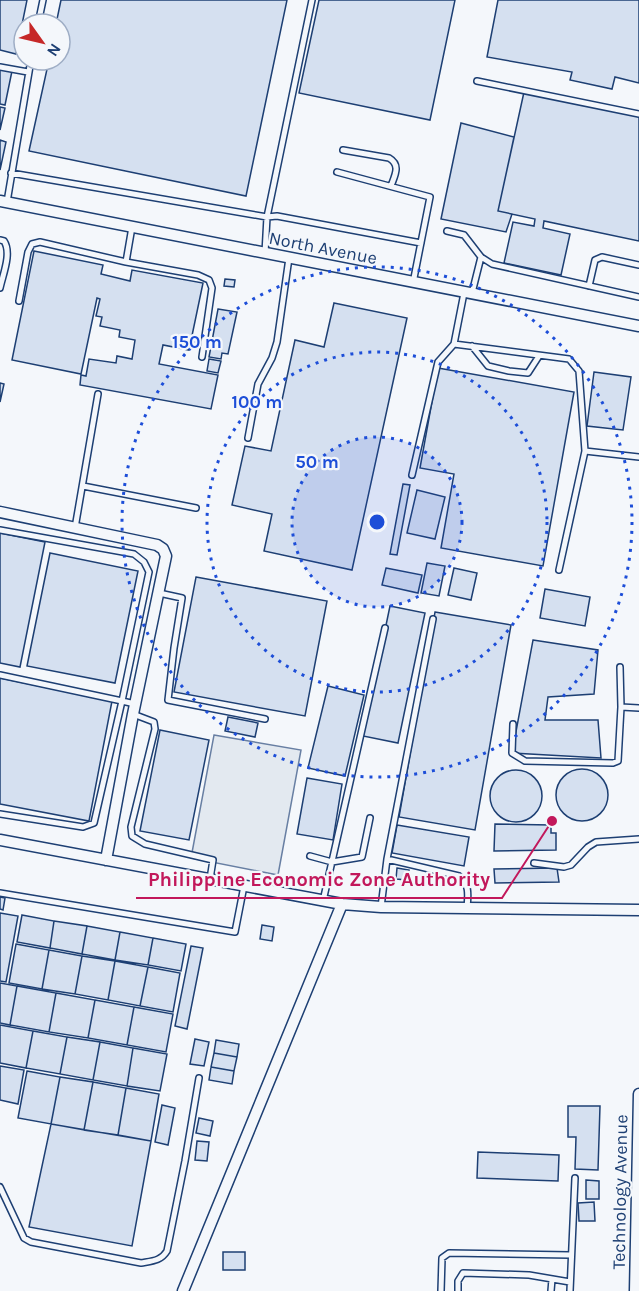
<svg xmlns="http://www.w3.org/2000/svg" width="639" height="1291" viewBox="0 0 639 1291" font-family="Karla,sans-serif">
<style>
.green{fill:#e3e9f0;stroke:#687fa3;stroke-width:1.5}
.building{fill:#d5e0f0;stroke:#1d3f73;stroke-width:1.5}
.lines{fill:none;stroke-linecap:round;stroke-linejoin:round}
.service-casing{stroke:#1d3f73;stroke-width:8}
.minor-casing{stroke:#1d3f73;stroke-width:13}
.service{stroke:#f4f7fb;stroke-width:5}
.minor{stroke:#f4f7fb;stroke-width:10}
.ring{fill:none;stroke:#1d4ed8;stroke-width:3;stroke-dasharray:3 6}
.labels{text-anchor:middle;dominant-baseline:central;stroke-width:4.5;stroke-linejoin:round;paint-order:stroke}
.street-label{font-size:18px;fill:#1d3f73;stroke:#f4f7fb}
.centre{fill:#1d4ed8;stroke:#f4f7fb;stroke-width:3}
.ring-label{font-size:18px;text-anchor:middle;font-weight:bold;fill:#1d4ed8;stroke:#f4f7fb;stroke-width:4.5;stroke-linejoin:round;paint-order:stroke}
.leader{fill:none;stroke:#c2185b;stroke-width:2}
.callout-dot{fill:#c2185b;stroke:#f4f7fb;stroke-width:2}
.callout-label{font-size:20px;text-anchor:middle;font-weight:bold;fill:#c2185b;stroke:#f4f7fb;stroke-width:4.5;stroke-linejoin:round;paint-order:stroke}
</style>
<rect width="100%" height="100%" fill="#f4f7fb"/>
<path class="green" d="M214 735 301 750 278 875 191 858Z"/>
<path class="building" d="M0 0H27L16 54 0 50Z
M61 0H287L246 196 29 151 49 60H60V24H56Z
M319 0H455L430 120 299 93Z
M498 0H639V83L615 77 612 89 570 80 572 72 487 57Z
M0 68 12 71 5 105 0 104Z
M524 92 639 116V241L544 221 543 228 570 234 561 275 504 263 513 222 534 226 535 219 498 211Z
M0 107 5 108 0 130Z
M461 123 514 137 498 211 512 214 506 232 441 219Z
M0 140 6 142 0 170Z
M34 251 103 265 101 274 130 281 132 270 203 283 189 350 163 345 159 364 218 375 211 409 80 385 81 375 86 376 89 359 116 363 117 356 132 359 135 340 119 337 120 330 100 326 102 317 96 316 100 299 97 298 81 374 12 360Z
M225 279 235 280 234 287 224 286Z
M334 303 407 318 352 570 264 551 272 514 232 505 245 446 271 451 295 340 324 347Z
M218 309 237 312 228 354 222 353 221 359 209 357Z
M209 359 221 361 218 373 207 371Z
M438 368 574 392 543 566 441 548 454 474 420 468Z
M594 372 631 377 623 430 587 426Z
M0 383 4 384 0 402Z
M403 484 410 485 397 555 390 554Z
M417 490 445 497 435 539 407 533Z
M0 533 45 542 20 667 0 663Z
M50 553 138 571 115 683 27 666Z
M427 563 445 566 439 596 421 593Z
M386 568 422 575 418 593 382 585Z
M454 568 477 573 471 600 448 595Z
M196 577 327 601 305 716 174 692Z
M545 589 590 597 585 626 540 618Z
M390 606 425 613 398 743 363 736Z
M435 612 511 625 475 830 399 817Z
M533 640 598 650 594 694 548 697 545 720H598L601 758 512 753Z
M0 678 112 701 89 821 0 804Z
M328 686 364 695 345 776 308 768Z
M228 717 258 723 255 737 225 731Z
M160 730 209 740 189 840 140 831Z
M556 795a26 26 0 1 1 52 0a26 26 0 1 1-52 0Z
M490 796a26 26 0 1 1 52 0a26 26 0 1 1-52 0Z
M307 778 342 784 333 840 297 834Z
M495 824 551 825V833H556V850L494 851Z
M397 825 469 837 464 866 392 853Z
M397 868 409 870 407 880 396 879Z
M557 868 559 882 495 883 494 869Z
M0 897 5 898 3 910 0 909Z
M0 913 18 916 6 982 0 981Z
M22 915 54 921 50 948 17 942Z
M54 921 87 926 82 954 50 948Z
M262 925 274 927 272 941 260 939Z
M87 926 120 932 115 960 82 954Z
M120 932 153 938 148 965 115 960Z
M153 938 186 944 181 971 148 965Z
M16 944 49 950 42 989 9 983Z
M191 946 203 948 187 1029 175 1026Z
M49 950 82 956 75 994 42 989Z
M82 956 115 961 108 1000 75 994Z
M115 961 148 967 140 1006 108 1000Z
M148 967 180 973 173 1012 140 1006Z
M0 983 17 986 10 1025 0 1023Z
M17 986 56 993 49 1032 10 1025Z
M56 993 95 1000 88 1038 49 1032Z
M95 1000 134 1007 127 1045 88 1038Z
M134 1007 173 1014 166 1052 127 1045Z
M0 1025 33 1031 26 1068 0 1063Z
M33 1031 67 1037 60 1074 26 1068Z
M67 1037 100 1042 93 1080 60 1074Z
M195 1039 209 1042 204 1066 190 1064Z
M216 1040 239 1044 237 1057 214 1053Z
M100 1042 133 1048 127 1086 93 1080Z
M133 1048 167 1054 160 1091 127 1086Z
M214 1053 237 1057 234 1071 211 1067Z
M0 1066 24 1070 18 1104 0 1100Z
M211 1067 234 1071 232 1084 209 1080Z
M27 1071 60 1077 51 1124 18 1118Z
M60 1077 93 1082 84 1130 51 1124Z
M93 1082 126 1088 118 1135 84 1130Z
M126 1088 159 1094 151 1141 118 1135Z
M162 1105 175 1108 168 1145 155 1142Z
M568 1106H600L598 1170 575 1169 576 1137H568Z
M199 1118 213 1121 210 1136 196 1133Z
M51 1124 151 1141 132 1246 29 1227Z
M197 1141 209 1142 207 1161 195 1160Z
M478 1152 559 1155 558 1181 477 1178Z
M586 1180 599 1181V1199H586Z
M594 1202 595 1221H579L578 1203Z
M223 1252H245V1270H223Z"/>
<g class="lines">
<g class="service-casing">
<path id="service" d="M38 24 43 0
M0 67 28 72
M477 81 639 114
M343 150 389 158C401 165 395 175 391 186
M337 172 430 197 413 283
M11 173 267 217 312 0
M7 202 31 60
M447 231 464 235 481 257 492 264 639 297
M0 240 4 241C12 253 3 274 0 288
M265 253 267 217 277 216 421 243
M126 262 198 275 209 280 212 288 202 357
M589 286 595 260 602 257 639 265
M472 293 481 257
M19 301 28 252 32 244 40 242 126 262 132 227
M454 344 569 359 579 371 585 451 559 570
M472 346 488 366 509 371 528 373 539 356
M248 438 258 384 272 358 277 342 289 258
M585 451 639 457
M412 475 438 362 454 344 464 293
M83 486 196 508
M75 528 98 394
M0 530 134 554 144 562 149 572 122 701 0 675
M159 593 182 598 174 648 168 700 265 719
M621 707 639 708
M133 714 154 722 155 729 131 827 132 836 145 844 213 860 210 879
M513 724 512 753 525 761 613 763 618 761 621 707 620 667
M0 814 83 827 94 823 122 701 135 704
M310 856 332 862 362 857 370 818
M387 859 459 876C470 885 468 895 467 908
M534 863 564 867 571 865 588 847 596 842 639 839
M0 893 235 932 244 886
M323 901 385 628
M381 907 387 859 433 619
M0 1187 24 1238 31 1242 141 1263C152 1261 161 1261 167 1251L185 1161 199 1078
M441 1291 442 1258 449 1253 570 1255
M458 1291V1281L463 1273 529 1275 570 1282
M551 1291 552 1279
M570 1291 575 1178"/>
</g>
<g class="minor-casing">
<path id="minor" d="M0 201 639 326
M0 512 157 545 163 549 166 556 133 714 106 860
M0 840 342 904 381 907 639 910
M183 1291 342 904
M635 1291 639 1094"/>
</g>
<use href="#service" class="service"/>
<use href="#minor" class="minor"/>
</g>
<circle cx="377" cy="522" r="85" fill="#1d4ed8" fill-opacity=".12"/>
<g class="ring">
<circle cx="377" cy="522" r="85"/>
<circle cx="377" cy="522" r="170"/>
<circle cx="377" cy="522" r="255"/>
</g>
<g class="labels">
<g class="street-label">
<text transform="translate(323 248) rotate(11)">North Avenue</text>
<text transform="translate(620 1192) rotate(-89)">Technology Avenue</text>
</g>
</g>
<circle cx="377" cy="522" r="9" class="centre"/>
<g class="ring-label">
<text x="197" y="348">150 m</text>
<text x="257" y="408">100 m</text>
<text x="317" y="468">50 m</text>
</g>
<path class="leader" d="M552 821L502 898H136"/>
<circle class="callout-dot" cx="552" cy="821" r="6"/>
<g class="callout-label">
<text x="319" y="886">Philippine Economic Zone Authority</text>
</g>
<g transform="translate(42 42) rotate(124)"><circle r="28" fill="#f4f7fb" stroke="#9eadc5" stroke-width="1.5"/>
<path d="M0-4.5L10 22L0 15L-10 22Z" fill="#c62828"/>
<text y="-9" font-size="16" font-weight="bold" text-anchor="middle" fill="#1d3f73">N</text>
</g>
</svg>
